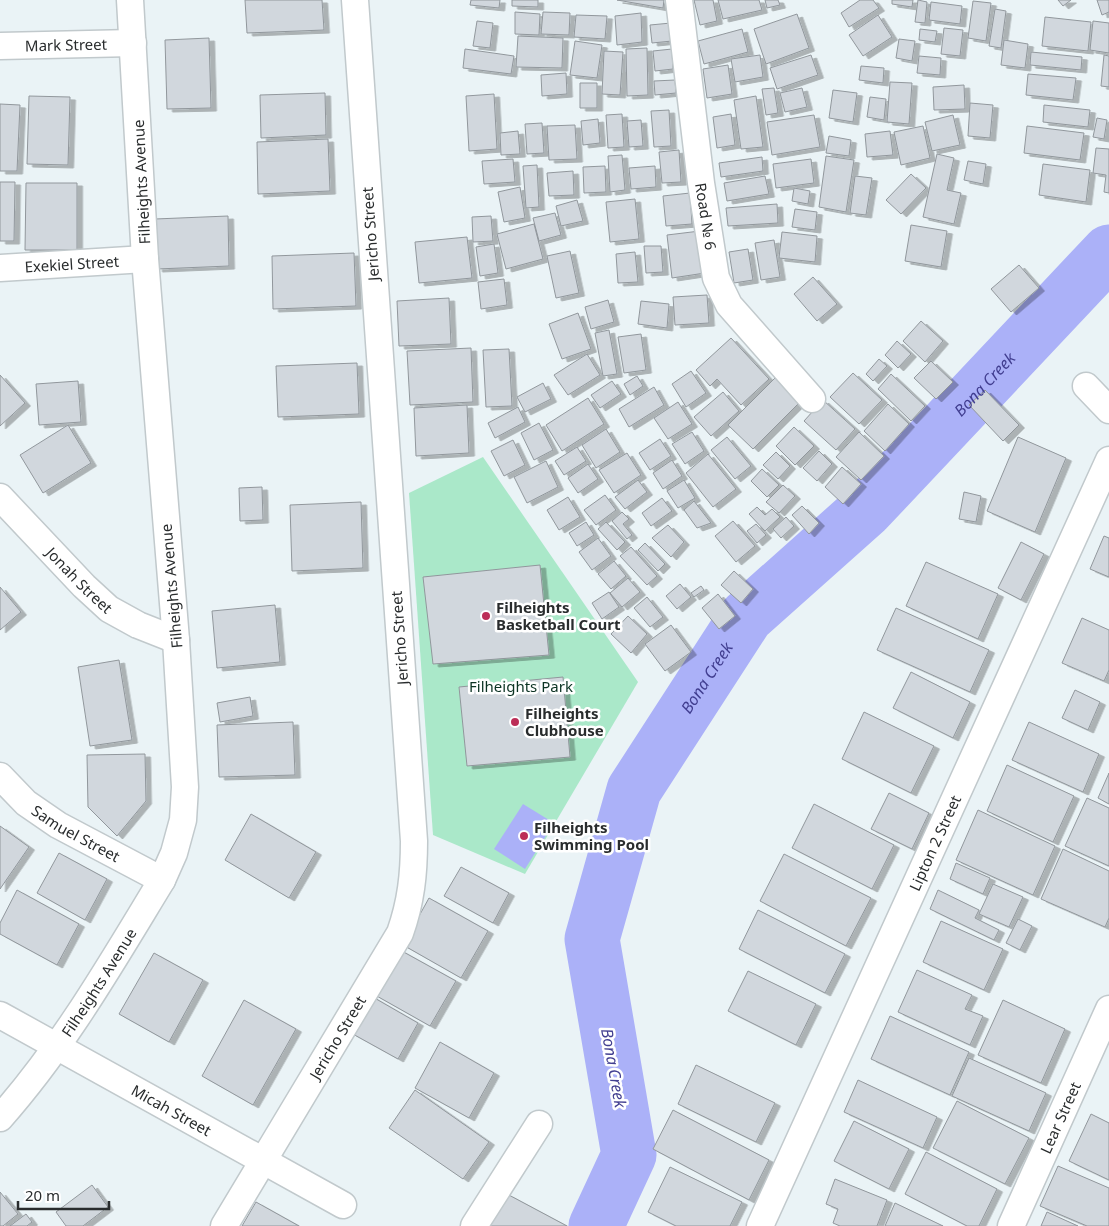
<svg xmlns="http://www.w3.org/2000/svg" width="1109" height="1226" viewBox="0 0 1109 1226" font-family="'Noto Sans',sans-serif">
<style>
.green{fill:#aae8c9}
.water{fill:#abb1f8}
.lines{fill:none;stroke-linecap:round;stroke-linejoin:round}
.river{stroke:#abb1f8;stroke-width:55}
.building{fill:#d1d7dd;stroke:#91979c;filter:url(#shadow)}
.minor-casing{stroke:#c1c9cc;stroke-width:29}
.minor{stroke:#fff;stroke-width:26}
.poi-dot{fill:#bc2d57;stroke:#fff;stroke-width:2}
.labels{text-anchor:middle;dominant-baseline:central;stroke-width:5;stroke-linejoin:round;paint-order:stroke}
.street-label{font-size:15px;fill:#292c2d;stroke:#fff}
.poi-label{font-size:15px;font-weight:bold;fill:#292c2d;stroke:#fff;text-anchor:start}
.park-label{font-size:15px;fill:#0c3323;stroke:#fff}
.water-label{font-size:16px;font-style:italic;fill:#413e90;stroke:#fff}
</style>
<defs>
<filter id="shadow"><feDropShadow dx="5.5" dy="3" stdDeviation="0" flood-color="#0004"/></filter>
</defs>
<rect width="100%" height="100%" fill="#eaf3f6"/>
<path class="green" d="M483 457 638 682 525 874 433 835 409 493Z"/>
<path class="water" d="M523 804 554 823 525 869 494 849Z"/>
<g class="lines">
<path class="river" id="s1" d="M596 1226 629 1155 592 939 634 790 746 617 866 510 1109 252"/>
</g>
<path class="building" d="M245 0H322L324 30 247 33Z
M471 0H500L499 8 470 5Z
M512 0H538V7L512 6Z
M617 0H664L663 8Z
M694 0H713L717 21 700 25Z
M718 0H759L762 10 723 19Z
M765 0H778L780 5 767 8Z
M860 0H873L879 8 849 27 841 13Z
M892 0H913L912 7 892 4Z
M918 0 927 2 925 23 915 22Z
M1058 0H1071L1063 6Z
M1097 0H1109V12L1102 15Z
M973 1 991 3 986 41 968 38Z
M931 2 962 6 960 24 929 20Z
M995 9 1006 11 1001 48 989 46Z
M515 12 540 14 539 35 515 34Z
M543 12 570 13 569 35 541 34Z
M641 13 642 42 617 45 615 16Z
M797 14 809 48 766 64 754 29Z
M576 15 607 16 605 39 574 37Z
M878 15 892 37 863 56 849 35Z
M1045 17 1091 22 1088 51 1042 46Z
M477 21 493 23 490 48 473 46Z
M1093 21 1109 23V53L1090 50Z
M671 23 672 41 652 43 650 25Z
M944 28 963 30 960 56 941 54Z
M742 29 748 52 704 64 698 41Z
M920 29 937 31 935 42 919 40Z
M518 36 563 38 562 68 516 67Z
M209 38 211 108 167 109 165 40Z
M899 39 915 41 912 61 896 58Z
M1004 40 1028 44 1025 68 1001 65Z
M575 41 602 45 597 78 570 75Z
M647 48 648 95 627 96 626 49Z
M465 49 514 56 511 74 463 68Z
M672 49 673 69 655 71 653 51Z
M604 51 623 52 620 95 602 94Z
M1031 52 1082 57 1081 70 1030 65Z
M760 55 763 77 735 82 731 59Z
M811 55 818 75 777 89 770 68Z
M1104 55 1109 56V87L1101 86Z
M919 56 941 58 940 75 917 73Z
M728 65 732 94 707 98 703 69Z
M861 66 884 68 883 83 859 80Z
M566 73 567 94 542 96 541 75Z
M1028 74 1076 78 1073 100 1026 95Z
M675 80 676 93 655 95 654 81Z
M890 82 912 83 909 124 887 122Z
M580 83H597V108H580Z
M964 85 965 109 934 110 933 87Z
M774 88 778 113 766 115 762 89Z
M802 88 807 107 785 112 780 93Z
M833 90 857 93 853 122 829 118Z
M325 93 326 135 261 138 260 95Z
M494 94 497 149 469 151 466 96Z
M29 96 70 97 68 165 27 164Z
M756 96 763 147 741 149 734 100Z
M870 97 886 99 884 120 867 117Z
M970 103 993 105 990 138 968 136Z
M0 104 20 105 17 171H0Z
M1044 105 1090 110 1088 127 1043 122Z
M669 110 671 146 654 147 651 111Z
M622 114 624 147 608 148 606 115Z
M731 114 735 145 717 148 713 117Z
M814 115 820 147 772 155 767 122Z
M953 115 960 145 932 151 925 122Z
M1097 118 1107 120 1104 139 1093 137Z
M598 119 600 143 583 145 581 121Z
M641 120 643 146 629 147 627 121Z
M542 123 544 153 527 154 525 124Z
M575 125 577 159 549 160 547 126Z
M923 126 930 158 901 165 894 132Z
M1027 126 1084 133 1080 160 1024 153Z
M518 131 520 154 501 155 500 133Z
M890 131 893 155 867 157 865 134Z
M829 136 851 140 849 156 826 153Z
M328 139 330 191 258 194 257 142Z
M1096 148 1109 149V193L1104 192 1106 175 1093 173Z
M679 150 681 182 662 183 659 152Z
M937 154 954 158 947 190 961 193 954 224 923 217Z
M622 155 625 190 610 192 608 156Z
M826 156 854 160 846 212 819 207Z
M762 157 763 171 721 177 719 163Z
M513 159 515 182 484 184 482 161Z
M811 159 814 183 776 188 773 164Z
M968 161 986 164 983 184 964 180Z
M1043 164 1090 170 1086 202 1039 195Z
M537 165 539 207 526 208 523 166Z
M605 166 606 192 584 193 583 167Z
M655 166 656 187 631 189 629 168Z
M573 171 574 195 549 196 547 173Z
M911 174 926 188 901 214 886 200Z
M765 176 769 194 727 201 724 183Z
M855 176 872 178 866 215 850 213Z
M0 182H15L14 241H0Z
M26 183H77V250H25Z
M520 187 525 218 504 222 498 192Z
M794 188 810 191 808 204 792 201Z
M690 193 692 224 666 226 663 196Z
M635 199 639 239 610 242 606 202Z
M577 200 583 221 561 226 556 206Z
M777 204 778 223 728 226 726 208Z
M795 209 817 212 815 230 792 227Z
M555 213 561 235 539 241 533 218Z
M228 216 229 266 157 269 155 219Z
M491 216 493 241 473 242 472 217Z
M534 224 543 259 506 269 497 234Z
M911 225 947 231 941 267 905 261Z
M700 231 705 273 672 278 667 235Z
M782 232 817 236 815 262 779 258Z
M467 237 472 278 419 283 415 242Z
M774 240 780 277 761 280 755 243Z
M494 244 498 273 480 276 476 247Z
M644 246H661L663 272 646 273Z
M748 249 753 280 734 283 729 252Z
M570 251 579 293 556 298 547 256Z
M635 252 638 282 618 283 616 254Z
M354 253 356 306 273 309 272 256Z
M1019 265 1039 288 1011 312 991 289Z
M813 277 837 304 817 321 794 294Z
M504 279 507 305 481 309 478 282Z
M707 295 709 323 675 325 673 297Z
M449 298 451 344 399 346 397 301Z
M608 300 614 322 591 329 585 307Z
M641 301 669 304 667 328 638 324Z
M578 313 591 349 562 359 549 324Z
M921 321 943 341 925 362 903 341Z
M609 330 617 374 603 376 595 333Z
M641 334 646 370 624 373 618 337Z
M731 338 769 379 741 405 717 379 710 386 696 370Z
M897 341 911 354 898 368 885 355Z
M471 348 473 402 410 405 407 351Z
M509 349 512 406 486 407 483 350Z
M587 354 600 375 568 395 554 375Z
M879 359 887 366 873 381 866 374Z
M931 361 953 382 936 399 914 378Z
M357 363 359 414 278 417 276 366Z
M691 371 706 393 686 407 672 384Z
M853 373 882 400 859 424 830 397Z
M891 374 925 406 911 421 878 389Z
M0 375 25 403 0 426Z
M637 376 643 386 630 395 624 384Z
M775 378 800 402 753 449 728 425Z
M78 381 81 422 39 425 36 384Z
M612 381 621 394 600 408 591 395Z
M543 383 551 399 525 412 517 397Z
M654 387 664 405 629 427 619 409Z
M985 390 1019 425 1003 441 969 405Z
M723 392 739 411 711 436 694 417Z
M588 398 604 424 562 451 546 425Z
M823 400 855 429 836 450 804 421Z
M678 402 692 424 668 439 654 418Z
M888 404 909 424 885 451 864 431Z
M467 405 469 453 416 456 414 408Z
M518 407 525 422 495 438 488 423Z
M539 423 553 450 534 460 521 433Z
M68 425 91 463 43 493 20 455Z
M794 427 814 446 795 465 776 446Z
M606 429 620 452 596 468 582 445Z
M692 432 704 451 685 464 672 444Z
M859 432 884 456 861 480 836 457Z
M727 437 751 466 735 479 711 450Z
M1018 437 1066 458 1035 532 987 511Z
M660 439 671 456 650 470 639 453Z
M513 440 525 465 504 476 491 451Z
M577 447 586 461 564 475 555 461Z
M819 451 832 464 817 481 803 468Z
M776 452 790 466 778 479 763 465Z
M627 453 641 475 614 493 599 470Z
M708 454 736 489 713 507 686 473Z
M672 460 682 476 663 489 653 473Z
M546 461 558 487 527 503 514 477Z
M588 464 598 479 578 493 568 478Z
M842 467 861 484 843 504 825 487Z
M762 469 779 485 767 497 751 481Z
M638 480 647 492 625 509 615 497Z
M684 480 695 498 678 508 667 491Z
M783 485 795 496 779 513 766 502Z
M262 487 263 520 240 521 239 488Z
M964 492 981 496 976 522 959 519Z
M605 495 616 510 596 525 584 510Z
M568 497 580 517 559 530 547 510Z
M662 498 672 511 651 526 642 513Z
M694 501 711 523 697 528 684 510Z
M361 502 363 568 292 571 290 505Z
M802 506 819 523 809 534 792 515Z
M757 507 765 515 772 509 780 517 765 531 749 514Z
M622 512 629 519 623 524 632 535 627 539 612 521Z
M786 517 794 526 781 538 773 529Z
M733 521 755 546 736 562 715 536Z
M586 522 594 535 577 546 569 533Z
M606 522 625 542 617 550 598 529Z
M756 524 766 535 757 543 747 531Z
M668 525 684 542 671 557 652 538Z
M1104 536 1109 538V577L1090 569Z
M598 538 611 556 592 570 579 552Z
M1021 542 1044 554 1021 600 998 588Z
M645 543 665 564 658 571 638 550Z
M631 547 657 576 647 585 620 556Z
M614 561 626 576 611 589 598 574Z
M926 562 998 594 978 639 906 606Z
M540 565 549 655 433 664 423 577Z
M734 571 753 589 741 603 721 585Z
M628 578 640 592 622 607 610 593Z
M680 584 691 597 677 609 666 596Z
M701 586 704 590 694 597 691 593Z
M0 587 21 612 0 630Z
M609 592 619 607 602 619 592 603Z
M718 594 735 616 719 629 702 608Z
M647 597 663 617 650 627 634 608Z
M275 605 280 662 217 668 212 611Z
M896 608 989 650 970 692 877 650Z
M628 616 647 634 631 653 611 634Z
M1082 618 1109 630V670L1104 681 1062 663Z
M671 625 691 652 665 671 645 644Z
M119 660 132 740 90 746 78 667Z
M911 672 970 702 953 738 893 708Z
M563 677 570 757 467 766 459 687Z
M1075 690 1100 702 1088 730 1062 718Z
M250 697 253 716 220 722 217 703Z
M864 712 934 746 911 793 842 759Z
M293 722 295 775 219 777 217 725Z
M1029 722 1099 754 1083 792 1012 760Z
M145 754 146 801 117 836 88 807 87 755Z
M1007 765 1074 796 1053 842 987 811Z
M1109 773V804L1098 798Z
M889 793 929 813 912 849 871 829Z
M1087 798 1109 808V866L1065 846Z
M814 804 894 845 872 889 792 848Z
M978 810 1055 846 1033 895 956 860Z
M251 814 316 852 289 898 225 860Z
M0 826 29 847 0 889Z
M1063 849 1109 871V918L1105 927 1041 899Z
M59 853 107 879 85 920 37 893Z
M784 854 871 898 846 946 760 901Z
M956 863 990 878 983 894 950 879Z
M461 867 509 893 493 923 444 896Z
M993 884 1023 897 1009 927 979 914Z
M17 890 79 924 57 965 0 934V923Z
M938 890 979 910 975 918 999 930 994 940 930 909Z
M429 898 488 931 461 978 403 945Z
M758 910 845 954 825 993 739 949Z
M1018 919 1032 926 1020 950 1006 943Z
M941 921 1003 949 984 990 923 962Z
M400 950 456 981 430 1026 375 995Z
M154 953 203 980 169 1042 119 1014Z
M917 970 972 995 965 1009 983 1016 970 1045 898 1012Z
M748 971 816 1004 796 1045 728 1011Z
M371 996 418 1023 398 1059 351 1033Z
M244 1000 296 1029 253 1105 202 1076Z
M1003 1000 1065 1029 1041 1083 978 1055Z
M890 1016 969 1052 950 1095 871 1059Z
M440 1042 494 1073 469 1118 415 1088Z
M969 1058 1046 1093 1029 1131 952 1096Z
M696 1065 775 1103 756 1142 678 1104Z
M858 1080 937 1117 923 1148 844 1112Z
M415 1090 489 1142 463 1179 389 1128Z
M957 1101 1029 1138 1005 1184 933 1148Z
M673 1110 769 1160 749 1200 653 1149Z
M1091 1114 1109 1123V1180L1069 1161Z
M854 1121 909 1149 889 1189 834 1161Z
M926 1152 997 1189 979 1226H967L905 1194Z
M1058 1166 1109 1188V1226H1087L1040 1206Z
M670 1167 742 1202 730 1226H676L648 1212Z
M835 1179 887 1200 877 1226H840L833 1223 838 1209 826 1204Z
M92 1185 108 1207 83 1226H66L56 1212Z
M0 1192 18 1214 3 1226H0Z
M507 1194 567 1226H489Z
M256 1202 299 1226H242Z
M895 1203 943 1226H885Z
M1047 1212 1078 1226H1041Z
M26 1214 32 1222 27 1226H10Z"/>
<g class="lines">
<g class="minor-casing">
<g id="minor">
<path id="s2" d="M679 0 701 183 716 278 729 305 812 399"/>
<path id="s3" d="M0 46 133 43"/>
<path id="s4" d="M0 268 145 259"/>
<path d="M1086 386 1109 410"/>
<path id="s5" d="M0 497 84 586 109 609 138 625 176 640"/>
<path id="s6" d="M0 776 26 803 58 825 162 880"/>
<path id="s7" d="M0 1015 343 1205"/>
<path id="s8" d="M0 1118C64 1046 112 962 162 880L174 853 183 820 185 787 176 640 145 259 130 0"/>
<path id="s9" d="M224 1226 400 933C411 902 414 874 414 841L355 0"/>
<path d="M474 1226 539 1124"/>
<path id="s10" d="M760 1226 1109 460"/>
<path id="s11" d="M1011 1226 1109 1009"/>
</g>
</g>
<use href="#minor" class="minor"/>
</g>
<g class="poi-dot">
<circle cx="486" cy="616" r="5"/>
<circle cx="515" cy="722" r="5"/>
<circle cx="524" cy="836" r="5"/>
</g>
<g class="labels">
<g class="street-label">
<text stroke="none"><textPath href="#s3" startOffset="66">Mark Street</textPath></text>
<text transform="translate(141 182) rotate(-93)">Filheights Avenue</text>
<text stroke="none"><textPath href="#s2" startOffset="218">Road № 6</textPath></text>
<text transform="translate(370 234) rotate(-94)">Jericho Street</text>
<text stroke="none"><textPath href="#s4" startOffset="72">Exekiel Street</textPath></text>
<text stroke="none"><textPath href="#s5" startOffset="115">Jonah Street</textPath></text>
<text transform="translate(171 586) rotate(-95)">Filheights Avenue</text>
<text transform="translate(399 638) rotate(-94)">Jericho Street</text>
<text stroke="none"><textPath href="#s6" startOffset="96">Samuel Street</textPath></text>
<text stroke="none"><textPath href="#s10" startOffset="421">Lipton 2 Street</textPath></text>
<text stroke="none"><textPath href="#s8" startOffset="168">Filheights Avenue</textPath></text>
<text stroke="none"><textPath href="#s9" startOffset="220">Jericho Street</textPath></text>
<text stroke="none"><textPath href="#s7" startOffset="196">Micah Street</textPath></text>
<text stroke="none"><textPath href="#s11" startOffset="119">Lear Street</textPath></text>
</g>
<g class="poi-label">
<text x="496" y="607">Filheights<tspan x="496" dy="17">Basketball Court</tspan></text>
<text x="525" y="713">Filheights<tspan x="525" dy="17">Clubhouse</tspan></text>
<text x="534" y="827">Filheights<tspan x="534" dy="17">Swimming Pool</tspan></text>
</g>
<g class="park-label">
<text x="521" y="686">Filheights Park</text>
</g>
<g class="water-label">
<text stroke="none"><textPath href="#s1" startOffset="992">Bona Creek</textPath></text>
<text stroke="none"><textPath href="#s1" startOffset="586">Bona Creek</textPath></text>
<text transform="translate(614 1068) rotate(80)">Bona Creek</text>
</g>
</g>
<path d="M18 1201v8h91v-8" fill="none" stroke="#292c2d" stroke-width="2.5"/>
<text x="25" y="1201" font-size="15" fill="#292c2d" stroke="#ffffff" stroke-width="4" paint-order="stroke">20 m</text>
</svg>
